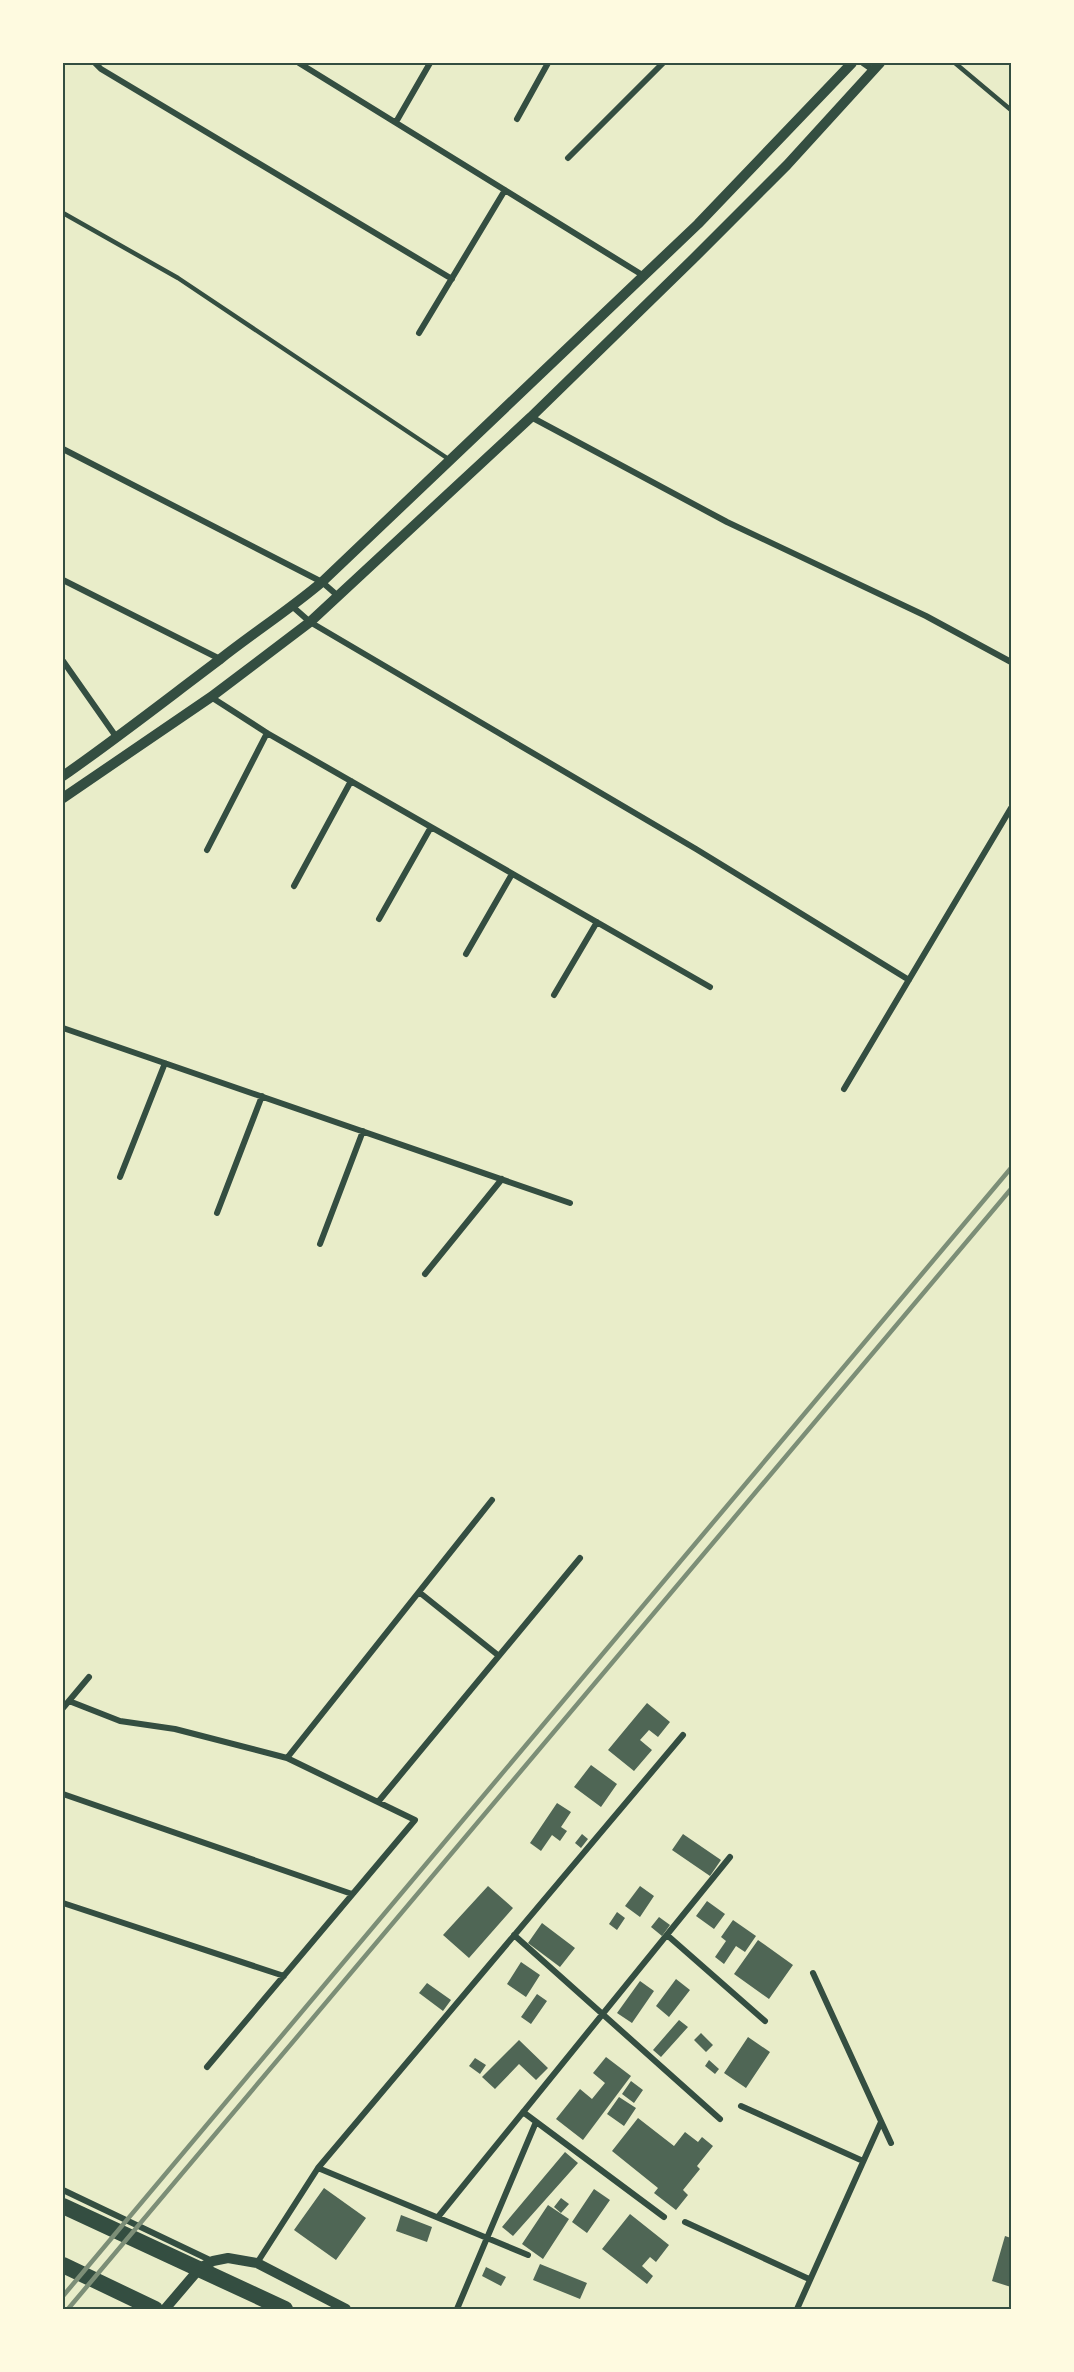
<svg xmlns="http://www.w3.org/2000/svg" width="1074" height="2372" viewBox="0 0 1074 2372" font-family="Mulish,sans-serif">
<style>
.building{fill:#4f6655}
.lines{fill:none;stroke-linecap:round;stroke-linejoin:round}
.service{stroke:#344e41;stroke-width:4.5}
.minor{stroke:#344e41;stroke-width:6}
.tertiary{stroke:#344e41;stroke-width:10}
.trunk{stroke:#344e41;stroke-width:16}
.rail{stroke:#7c8e77;stroke-width:4.5}
.neatline{fill:none;stroke:#344e41;stroke-width:2}
</style>
<rect width="100%" height="100%" fill="#e9edc9"/>
<path class="building" d="M647 1703 670 1722 658 1737 649 1730 640 1740 652 1750 634 1771 608 1750Z
M591 1765 617 1784 601 1807 574 1787Z
M557 1803 571 1812 561 1827 567 1831 560 1841 552 1835 541 1851 530 1843Z
M582 1834 588 1839 581 1848 575 1843Z
M683 1834 721 1860 710 1876 672 1850Z
M488 1886 513 1908 469 1958 443 1935Z
M640 1886 654 1896 640 1917 625 1906Z
M707 1901 725 1914 714 1929 696 1916Z
M617 1912 625 1918 617 1930 609 1924Z
M659 1917 670 1925 662 1936 651 1927Z
M733 1920 756 1936 745 1952 736 1946 724 1964 715 1957 726 1941 721 1937Z
M542 1923 575 1948 560 1967 528 1943Z
M758 1940 793 1965 769 1999 734 1974Z
M521 1962 540 1975 526 1997 507 1984Z
M676 1979 690 1990 669 2017 656 2006Z
M640 1981 654 1991 632 2023 617 2013Z
M427 1983 451 2000 443 2011 419 1993Z
M537 1994 547 2001 531 2024 521 2017Z
M679 2020 688 2027 661 2057 653 2050Z
M701 2033 713 2045 706 2052 694 2040Z
M748 2037 770 2052 746 2088 724 2073Z
M519 2040 548 2068 536 2080 519 2064 495 2089 482 2077Z
M606 2057 631 2076 583 2140 556 2119 580 2089 592 2099 605 2083 593 2073Z
M475 2058 486 2065 480 2074 469 2066Z
M709 2060 719 2069 715 2074 705 2066Z
M631 2081 643 2090 634 2103 622 2094Z
M619 2097 636 2108 624 2126 607 2114Z
M638 2118 674 2146 685 2132 698 2142 702 2137 713 2146 697 2166 700 2169 683 2190 688 2195 676 2210 654 2193 658 2188 612 2151Z
M565 2152 578 2163 513 2236 502 2227Z
M324 2188 366 2218 336 2260 294 2230Z
M594 2189 610 2200 587 2233 572 2222Z
M561 2198 569 2204 561 2213 554 2207Z
M548 2205 569 2219 543 2259 522 2244Z
M630 2214 669 2245 656 2262 650 2257 642 2266 653 2276 647 2284 602 2249Z
M401 2215 432 2227 427 2242 396 2231Z
M1005 2236 1011 2238V2287L992 2281Z
M540 2264 587 2283 580 2299 533 2280Z
M486 2267 506 2277 501 2286 482 2276Z"/>
<g class="lines">
<path class="service" d="M955 63 1011 110
M63 213 178 278 450 460"/>
<path class="minor" d="M95 63 101 69 452 279
M299 63 644 276
M863 63 873 70
M517 119 548 63
M396 122 430 63
M568 158 663 63
M419 333 505 190
M531 417 727 522 926 616 1011 662
M63 449 322 582 338 596
M63 580 220 659
M293 607 310 622 696 849 909 980
M63 661 117 738
M211 697 267 733 710 987
M207 850 267 733
M294 886 351 781
M379 919 431 827
M466 954 512 874
M554 995 597 922
M63 1028 570 1203
M844 1089 1011 808
M120 1177 165 1063
M217 1213 262 1096
M320 1244 363 1131
M425 1274 502 1179
M419 1592 499 1656
M69 1701 120 1721 175 1729 287 1758 415 1820 207 2067
M63 1708 89 1677
M287 1758 492 1500
M63 1794 352 1894
M378 1802 580 1558
M63 1903 284 1976
M514 1935 720 2119
M667 1935 765 2021
M813 1973 891 2143
M741 2106 863 2161
M523 2112 664 2217
M318 2168 528 2255
M63 2190 212 2261
M438 2217 730 1857
M685 2222 809 2279
M257 2263 318 2168 683 1735
M457 2309 536 2122
M797 2309 881 2122"/>
<path class="tertiary" d="M63 776C116 739 167 699 219 660 253 633 289 610 322 582L698 224 852 63
M63 798 211 697 310 622 531 417 693 259 787 165 880 63
M165 2309 200 2268 213 2261 228 2258 257 2263 346 2309"/>
<path class="trunk" d="M63 2206 285 2309
M63 2265 155 2309"/>
<path class="rail" d="M63 2296 1011 1168
M68 2309 1011 1189"/>
</g>
<rect width="1074" height="2372" fill="none" stroke="#fefae0" stroke-width="129"/>
<rect x="64" y="64" width="946" height="2244" class="neatline"/>
</svg>
